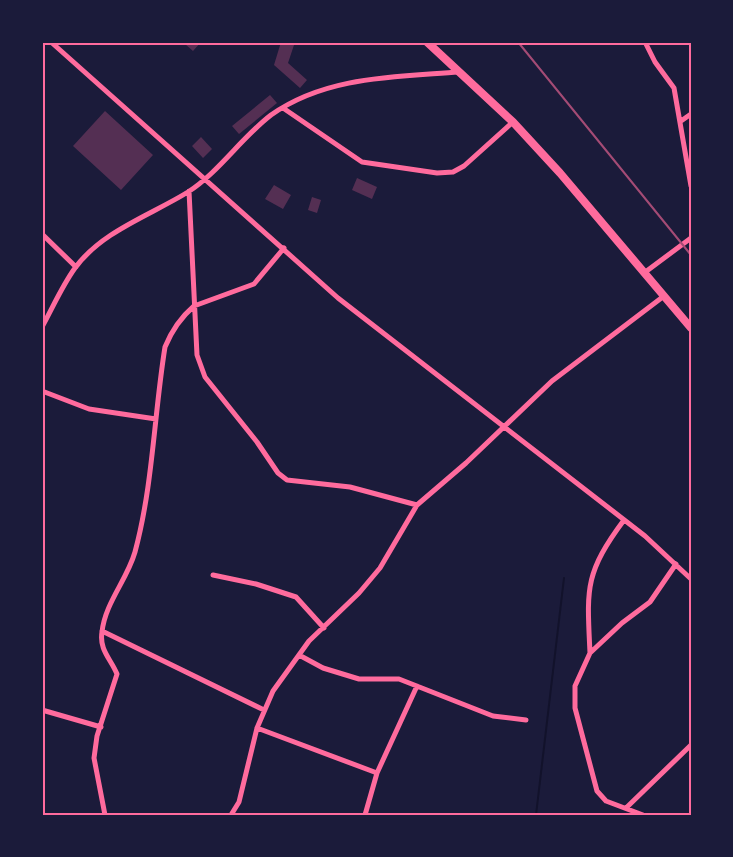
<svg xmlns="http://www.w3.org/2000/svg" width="733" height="857" viewBox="0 0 733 857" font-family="'Public Sans',sans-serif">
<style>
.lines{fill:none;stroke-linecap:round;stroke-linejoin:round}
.stream{stroke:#12122b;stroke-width:2}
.building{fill:#542f53}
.minor{stroke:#ff6b9d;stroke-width:5}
.primary{stroke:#ff6b9d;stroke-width:8}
.rail{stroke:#a44b75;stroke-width:2}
.neatline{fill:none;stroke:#ff6b9d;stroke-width:2}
</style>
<rect width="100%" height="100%" fill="#1b1b3a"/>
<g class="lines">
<path class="stream" d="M536 815 564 578"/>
</g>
<path class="building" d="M186 42H201L193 51 185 44Z
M281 42H295L288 63 307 80 300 88 274 65Z
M270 95 277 103 239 134 232 126Z
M105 111 153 155 121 190 73 146Z
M201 137 212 149 203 158 192 146Z
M357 178 377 187 372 199 352 190Z
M274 185 291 195 283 209 265 199Z
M312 197 321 200 317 213 308 210Z"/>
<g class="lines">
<path class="minor" d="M51 42 338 298 645 536 691 579
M645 42 655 62 674 88 691 186
M283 108 362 162 437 173 453 172 464 166 513 122
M681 121 691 114
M189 191 197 355 205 377 257 442 278 473 287 480 350 487 417 505
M42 234 76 267
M644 273 691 238
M42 327C53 307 62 286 75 268 102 231 151 215 188 192 219 172 241 138 271 115 326 76 395 77 459 72
M42 391 89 409 156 419
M213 575 256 584 296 597 324 628
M102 631 264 710
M590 653C587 589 584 574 624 520
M299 655 323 668 359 679H399L493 716 526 720
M42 710 101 727
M257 728 377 773
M626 808 691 745
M105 815 94 758 97 736 117 674C111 659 99 650 102 632 105 603 127 580 135 552 153 485 154 415 165 347 172 330 180 318 194 306L254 284 284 248
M231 815 239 802 257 728 273 691 309 641 359 593 380 568 417 505 466 463 552 381 664 296
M365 815 377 773 417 686
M643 815 606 801 597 791 575 708V686L590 653 622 623 650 602 676 564"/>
<path class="primary" d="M427 42 513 122 560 173 691 328"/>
<path class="rail" d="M518 42 691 255"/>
</g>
<rect width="733" height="857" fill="none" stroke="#1b1b3a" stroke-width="87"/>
<rect x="44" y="44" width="646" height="770" class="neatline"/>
</svg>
